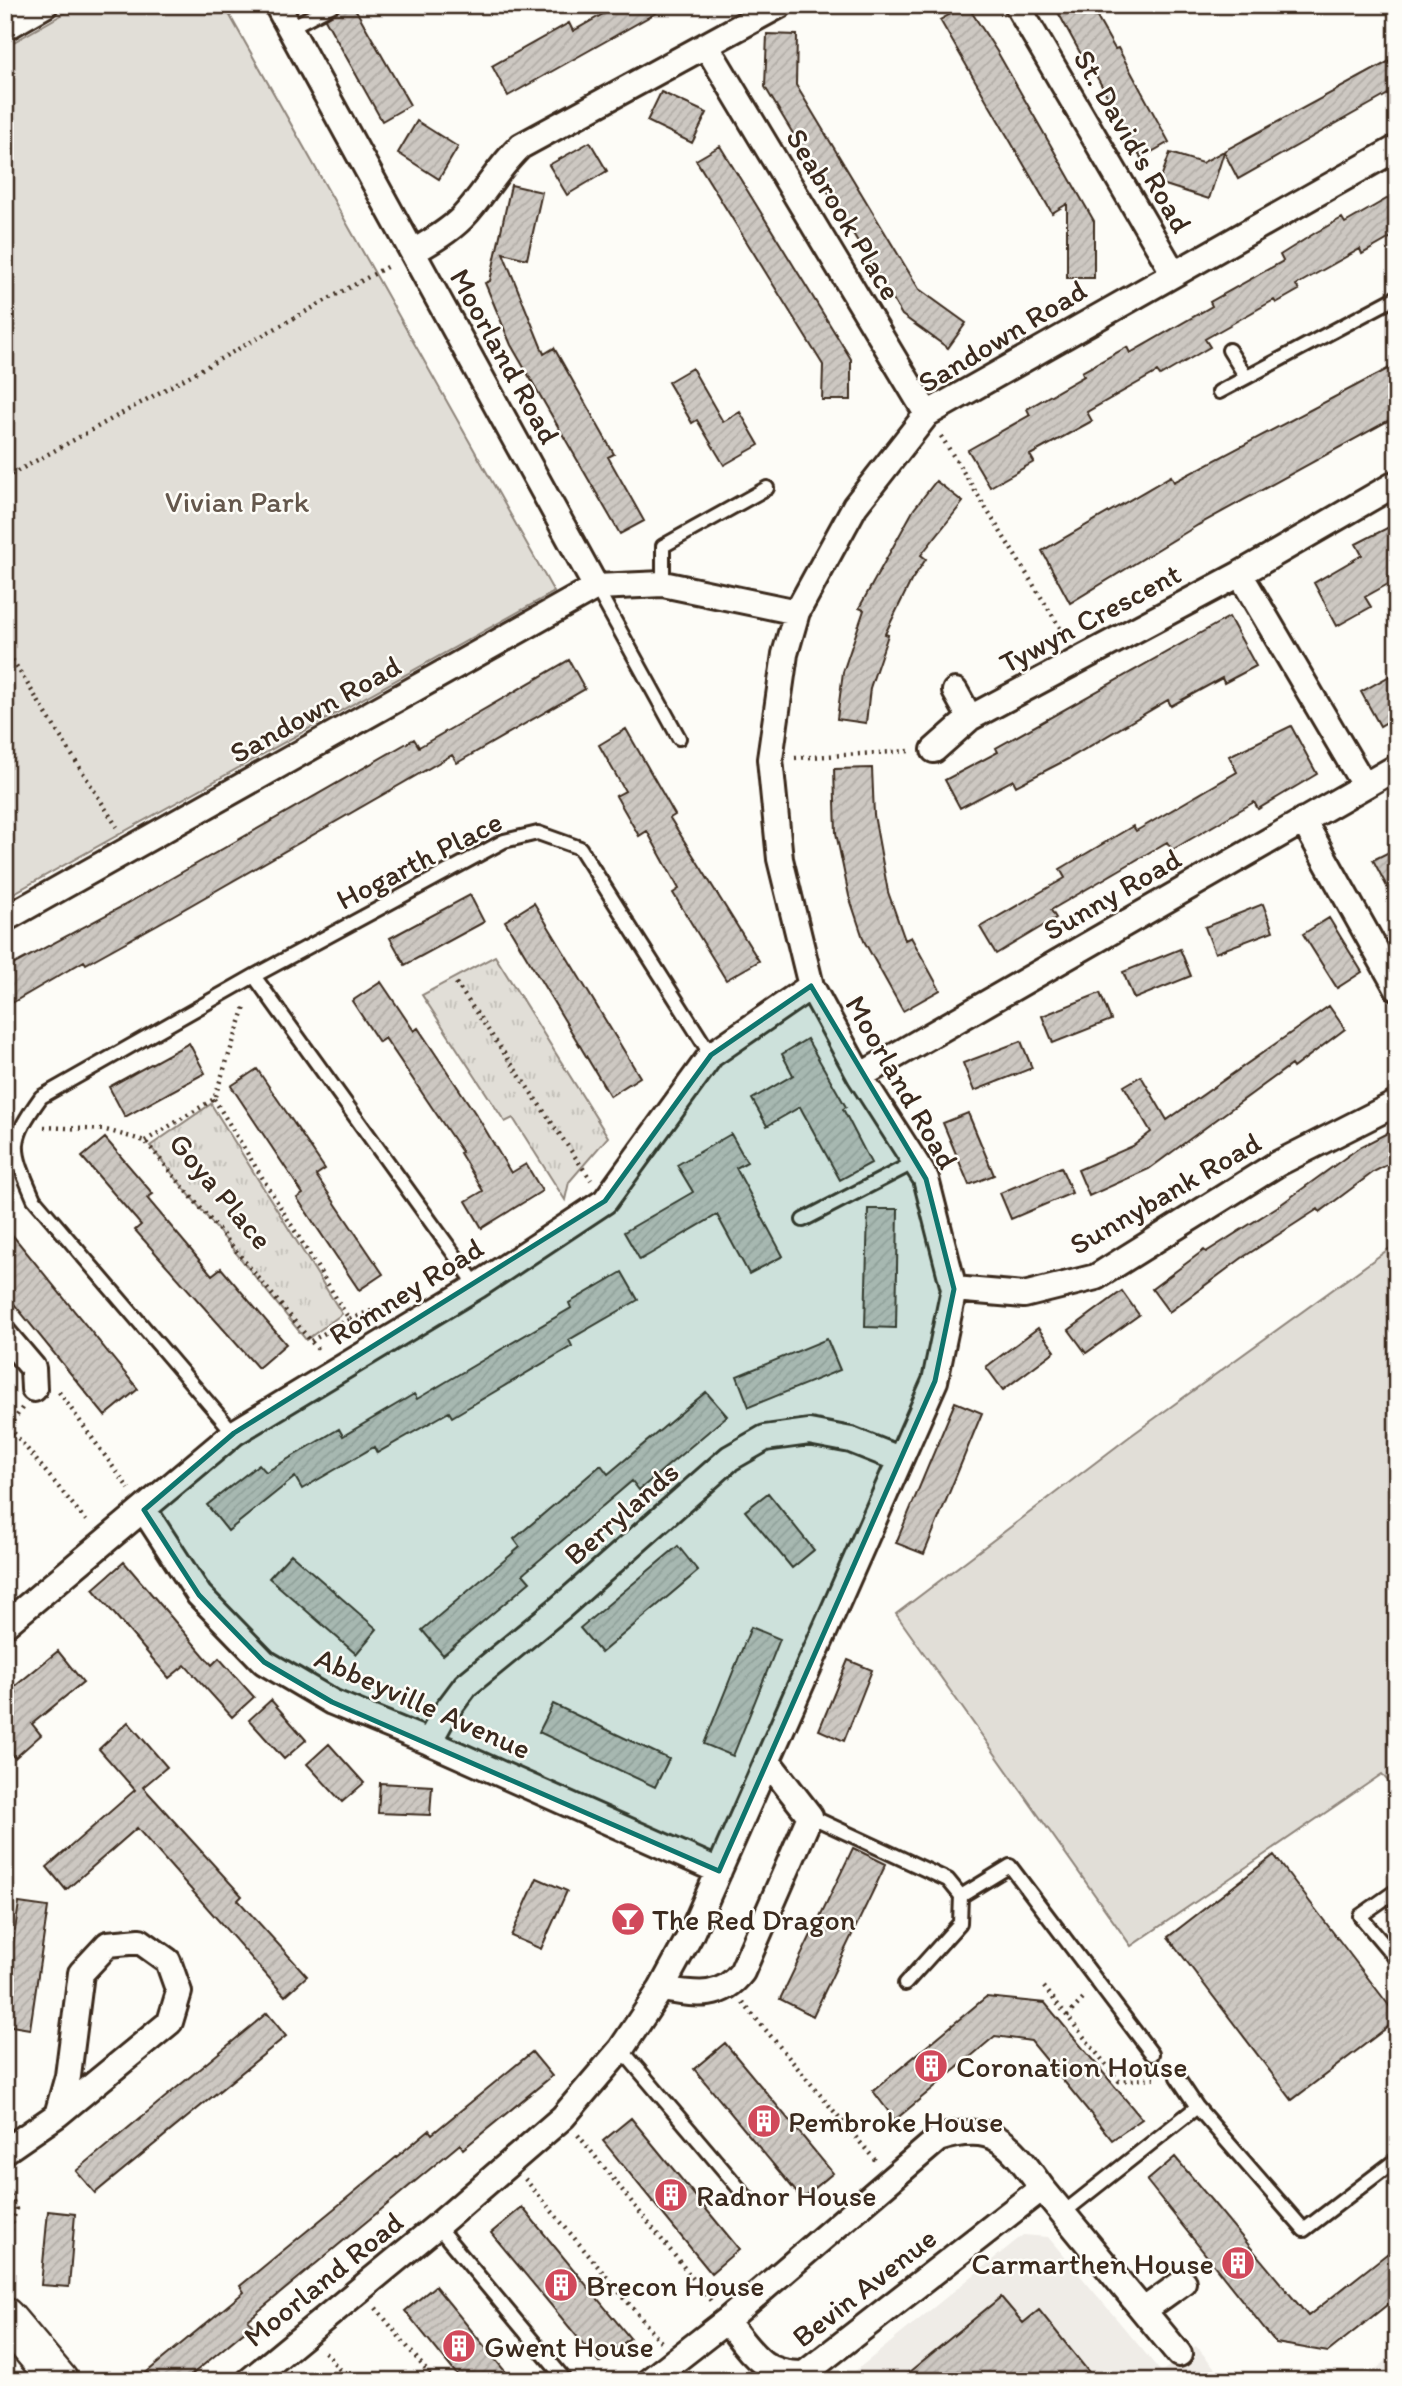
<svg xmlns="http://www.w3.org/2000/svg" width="1402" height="2386" viewBox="0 0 1402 2386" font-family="Itim,sans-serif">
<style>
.built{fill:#efece7}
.grass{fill:url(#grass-tufts);stroke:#8e847a;stroke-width:2}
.park{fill:#e1ded7;stroke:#8e847a;stroke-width:2}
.building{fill:url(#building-hatch);stroke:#3b2a1e;stroke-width:2}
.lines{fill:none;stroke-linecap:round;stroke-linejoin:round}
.lane-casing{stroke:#3b2a1e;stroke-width:18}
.street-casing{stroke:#3b2a1e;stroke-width:30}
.secondary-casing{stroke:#3b2a1e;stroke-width:42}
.path{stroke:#3b2a1e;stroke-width:4.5;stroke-dasharray:2 5;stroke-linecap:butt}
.lane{stroke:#fdfcf7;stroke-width:12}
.street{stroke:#fdfcf7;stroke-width:24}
.secondary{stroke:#fdfcf7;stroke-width:37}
.marked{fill:#0f766e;fill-opacity:0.2;stroke:#0f766e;stroke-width:5;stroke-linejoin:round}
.labels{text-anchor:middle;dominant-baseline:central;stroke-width:5;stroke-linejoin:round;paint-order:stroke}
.street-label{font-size:30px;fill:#3b2a1e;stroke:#fdfcf7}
.park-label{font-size:30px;fill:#64574c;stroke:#fdfcf7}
.poi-label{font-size:30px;fill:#3b2a1e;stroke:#fdfcf7;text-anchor:start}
</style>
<defs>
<pattern id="grass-tufts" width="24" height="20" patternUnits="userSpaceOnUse" patternTransform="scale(1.75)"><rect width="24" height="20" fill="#e1ded7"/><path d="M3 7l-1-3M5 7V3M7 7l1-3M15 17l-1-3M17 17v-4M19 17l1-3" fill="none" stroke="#c2bfb8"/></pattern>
<pattern id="building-hatch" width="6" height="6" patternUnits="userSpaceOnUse" patternTransform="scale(1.75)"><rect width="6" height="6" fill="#cdc8c2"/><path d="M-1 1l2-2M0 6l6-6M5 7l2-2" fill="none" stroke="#b1aca6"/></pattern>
</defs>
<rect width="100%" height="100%" fill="#fdfcf7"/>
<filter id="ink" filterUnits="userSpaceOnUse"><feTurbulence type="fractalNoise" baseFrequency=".0143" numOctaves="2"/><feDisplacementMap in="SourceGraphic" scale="14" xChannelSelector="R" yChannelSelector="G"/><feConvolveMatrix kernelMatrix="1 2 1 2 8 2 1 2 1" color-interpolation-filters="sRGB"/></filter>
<g filter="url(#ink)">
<path class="built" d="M1023 2235 1048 2237 1161 2372 1196 2346 1226 2381H843Z
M1397 2352V2381H1361Z"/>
<path class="grass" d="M495 956 608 1137 569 1182 565 1200 513 1118 505 1122 422 995Z
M211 1104 342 1314 306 1340 150 1146Z"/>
<path class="park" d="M79 5H224L554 592 5 898V47Z
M1397 1243V1792L1382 1774 1131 1946 896 1614 1129 1437Z"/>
<path class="building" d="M345 5H353L410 105 382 121 325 19Z
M619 5H670L508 96 492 66 569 23 573 31Z
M967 5 998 53 1094 221V278H1067V204L1052 213 940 20Z
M1054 5H1090L1115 49 1118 48 1169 142 1141 158 1086 57 1083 58Z
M767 34 797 35 796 85 919 289 966 323 948 348 902 315 765 87Z
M1397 57V89L1238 179 1224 152 1209 199 1159 183 1170 153 1202 163Z
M661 92 707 113 692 143 647 121Z
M417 121 458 147 439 179 398 153Z
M590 142 607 171 567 195 549 165Z
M720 146 851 359V400H822L823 365 696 160Z
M511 185 542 192 527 259 503 253 544 354 554 348 614 454 608 457 644 521 620 534 511 345 485 283 490 281Z
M1397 193V234L1362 254 1360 249 1296 285 1299 290 1276 303 1274 300 1205 339 1210 347 1160 376 1157 372 1087 412 1092 421 1030 455 1034 462 990 487 968 450 1030 415 1027 409 1084 376 1082 372 1127 347 1130 353 1212 306 1210 302 1283 261 1280 255 1315 233 1342 218 1345 223Z
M1397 364V416L1198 525 1070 603 1042 551 1171 476 1174 482Z
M692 368 723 422 740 412 759 445 724 465 697 420 692 423 668 382Z
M936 481 963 502 921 555 926 559 911 581 885 634 888 635 870 688 866 723 837 719 843 672 864 610 859 608 914 509Z
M1389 527 1397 541V579L1365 597 1371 607 1337 626 1314 583 1362 555 1356 544Z
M1229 617 1256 666 1224 683 1222 678 1171 706 1168 700 1068 759 1016 786 1013 780 960 808 945 780 998 752 996 748Z
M569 660 585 689 457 763 452 755 158 924 86 964 84 961 5 1007V969L123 906 414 739 419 747Z
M1397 672V716L1380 726 1361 692Z
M1291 726 1317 774 1258 809 1254 802 1172 850 1167 842 1051 910 1056 918 996 954 980 927 1065 878 1060 869 1133 826 1136 831 1237 772 1229 756Z
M626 729 675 815 670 818 759 961 726 980 673 893 679 889 647 831 639 836 616 796 625 791 599 745Z
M872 768 874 815 888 892 905 940 911 937 940 990 903 1011 864 941 849 896 836 833 834 769Z
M1397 848V906L1373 860Z
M470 895 484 922 405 965 390 938Z
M534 903 640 1077 610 1096 505 921Z
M1263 904 1273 931 1215 953 1205 927Z
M1329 918 1362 972 1337 988 1303 934Z
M1180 949 1191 976 1134 999 1123 972Z
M381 982 414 1031 418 1028 479 1119 511 1173 526 1164 542 1191 482 1228 466 1201 483 1191 460 1153 462 1152 385 1038 379 1042 352 1001Z
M1100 993 1111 1020 1053 1043 1042 1016Z
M1329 1006 1345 1029 1293 1068 1291 1065 1149 1169 1089 1196 1078 1170 1133 1146 1151 1132 1124 1086 1141 1076 1167 1120Z
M807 1039 846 1107 843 1109 871 1163 840 1180 800 1107 767 1126 752 1099 793 1075 782 1054Z
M1021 1041 1032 1068 974 1091 963 1063Z
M189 1043 205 1073 125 1117 109 1087Z
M257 1069 325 1169 316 1175 383 1274 359 1290 297 1198 303 1194 231 1086Z
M968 1113 994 1175 969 1185 943 1123Z
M1397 1128V1160L1375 1171 1320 1212 1318 1209 1242 1258 1169 1312 1152 1289 1204 1250 1206 1252 1280 1205 1360 1147Z
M731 1134 747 1162 736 1168 783 1256 749 1274 717 1215 640 1260 624 1232 693 1192 677 1165Z
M105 1138 153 1194 147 1198 212 1275 221 1268 286 1344 258 1368 135 1230 141 1225 82 1157Z
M1061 1167 1072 1193 1011 1219 1000 1193Z
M868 1209H898L896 1328 865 1327Z
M5 1226 138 1389 105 1416 5 1293Z
M622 1272 638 1300 569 1340 572 1346 452 1417 449 1412 377 1453 374 1447 302 1489 295 1477 228 1531 207 1505 259 1464 266 1472 339 1429 343 1436 414 1394 417 1399 571 1308 569 1303Z
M1122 1291 1139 1315 1086 1353 1069 1330Z
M1038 1328 1055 1351 1003 1390 986 1367Z
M827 1339 840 1370 749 1407 737 1376Z
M706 1392 727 1416 639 1490 632 1481 523 1574 530 1582 443 1655 422 1630 520 1547 514 1539 601 1465 608 1474Z
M955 1402 982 1413 924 1554 896 1543Z
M768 1493 814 1550 792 1568 745 1511Z
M678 1546 698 1571 601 1653 580 1628Z
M291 1554 377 1629 356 1654 269 1578Z
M124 1562 212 1665 219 1658 254 1697 232 1717 185 1665 169 1678 93 1589Z
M751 1627 780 1639 733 1756 704 1744Z
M58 1651 83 1682 32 1724 41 1735 15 1758 5 1748V1701L16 1692 13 1688Z
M848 1660 872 1670 844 1741 819 1730Z
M271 1700 306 1740 284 1759 249 1720Z
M553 1704 669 1759 655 1787 539 1732Z
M128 1722 167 1767 143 1787 242 1896 238 1900 307 1976 285 1996 137 1828 66 1890 47 1867 135 1790 99 1749Z
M329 1744 364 1783 342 1802 307 1764Z
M380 1783 432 1786 430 1815 378 1813Z
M853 1848 886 1864 813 2016 780 1999Z
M1274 1855 1397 2016V2020L1292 2100 1168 1937Z
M537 1878 567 1891 541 1949 511 1936Z
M19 1903 48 1907 30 2029 5 2025V1997Z
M986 1997 1045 2003 1142 2119 1112 2140 1031 2041 995 2036 895 2120 873 2091Z
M267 2013 286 2036 95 2193 76 2171Z
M725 2043 833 2173 802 2199 694 2069Z
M532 2052 552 2076 463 2149 460 2144 248 2320 252 2325 184 2381H136L244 2292 240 2286 341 2203 429 2130 432 2134Z
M631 2118 739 2249 711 2273 603 2141Z
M1175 2157 1308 2316 1397 2246V2297L1328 2352 1276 2343 1147 2181Z
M522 2207 630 2338 599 2363 491 2233Z
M48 2211 75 2214 69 2287 41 2285Z
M435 2286 513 2381H462L405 2311Z
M1001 2297 1023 2323 1039 2310 1096 2381H898Z"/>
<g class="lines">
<g class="lane-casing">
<path id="lane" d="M289 28 333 5
M1229 350 1246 377
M1219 392 1397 297
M663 584V546L767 488
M596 587 679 738
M254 976 477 1286
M803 1220 915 1162
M234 1433 34 1199C12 1148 8 1143 41 1097L254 976 504 841 538 833 580 848 711 1055
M810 1816 948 1880 961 1896 960 1923 905 1984
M1397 1890 1360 1916 1397 1960
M961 1896 1010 1866 1152 2054
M621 2049 749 2200
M1177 2077 1197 2107
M1063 2213 1197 2107 1304 2230 1397 2159
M437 2226 562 2376"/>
</g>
<g class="street-casing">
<path id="street" d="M277 5 596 587
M1017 5 1173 272
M5 28 45 5
M707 47 927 414
M413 252C430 242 448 232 462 218 484 195 498 167 521 146L780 5
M1240 574 1364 785
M955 691 970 718
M934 750 970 718 1240 574 1397 483
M1303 820 1397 988
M5 919 596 587 663 584 797 612
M860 1076 1397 767
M954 1289 1024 1295 1096 1277 1277 1164 1397 1103
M5 1335 33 1368 34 1389
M144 1510 199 1595 264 1662 332 1702 429 1742 719 1871
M5 1625 234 1433 477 1286 605 1201 711 1055 811 986
M429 1742 445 1713 466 1685 560 1608 730 1458 765 1438 809 1432 851 1440 899 1459
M661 1989C694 1994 720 2001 742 1972L810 1816 769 1763
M5 2151 57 2115 170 2022 179 1992 168 1961 140 1941 108 1944 81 1973 68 2076 57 2115
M1042 2188 1179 2354
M1144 2310 1183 2282
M249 2381 437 2226 563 2117 621 2049 661 1989 691 1934 935 1381 954 1289 926 1179 860 1076 811 986 780 859 770 759 785 654 797 612 855 506 927 414 1397 148
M649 2381 726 2321 938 2139C996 2121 1010 2144 1042 2188L804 2374C761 2375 751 2351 726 2321"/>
</g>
<g class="secondary-casing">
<path id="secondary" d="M5 2317 59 2381"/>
</g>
<path class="path" d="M941 436 1067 639
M5 478 390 265
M5 648 117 827
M795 758 909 751
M456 983 591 1180
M214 1099 349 1319 401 1300
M44 1127 106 1130 145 1141 320 1352
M145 1141 214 1099 246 1004
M311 1341 349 1319
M59 1392 129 1489
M5 1422 88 1523
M9 1427 22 1408
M1044 1987 1119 2081 1158 2078
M743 2003 875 2160
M1067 2016 1086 1996
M578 2135 711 2301
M525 2179 661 2342
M5 2182 16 2209 9 2236 5 2282
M376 2308 435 2381
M325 2352 349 2381"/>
<use href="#lane" class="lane"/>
<use href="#street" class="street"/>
<use href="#secondary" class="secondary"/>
</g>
</g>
<path class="marked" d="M811 986 926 1179 954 1289 935 1381 719 1871 332 1702 264 1662 199 1595 144 1510 234 1433 605 1201 711 1055Z"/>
<defs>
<g id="bar-disc" transform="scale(1.75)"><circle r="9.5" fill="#d1495b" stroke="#fdfcf7"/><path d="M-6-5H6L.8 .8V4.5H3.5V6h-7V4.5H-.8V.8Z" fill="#fff"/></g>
<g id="building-disc" transform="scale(1.75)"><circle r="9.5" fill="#d1495b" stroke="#fdfcf7"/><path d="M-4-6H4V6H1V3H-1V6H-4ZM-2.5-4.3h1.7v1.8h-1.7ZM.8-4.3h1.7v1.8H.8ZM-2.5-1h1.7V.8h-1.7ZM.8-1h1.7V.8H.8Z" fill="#fff"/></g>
</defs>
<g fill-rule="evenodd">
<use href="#bar-disc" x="628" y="1919"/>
<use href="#building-disc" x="931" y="2066"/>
<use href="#building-disc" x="764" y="2121"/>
<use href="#building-disc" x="671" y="2195"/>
<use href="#building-disc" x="1238" y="2263"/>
<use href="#building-disc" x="561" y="2285"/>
<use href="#building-disc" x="459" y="2346"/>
</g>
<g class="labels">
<g class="street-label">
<text transform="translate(1133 141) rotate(60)">St. David's Road</text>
<text transform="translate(844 214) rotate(59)">Seabrook Place</text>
<text transform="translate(1002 336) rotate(-31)">Sandown Road</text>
<text transform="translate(505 356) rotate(61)">Moorland Road</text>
<text transform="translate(1090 618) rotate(-28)">Tywyn Crescent</text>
<text transform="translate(315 709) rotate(-29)">Sandown Road</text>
<text transform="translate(419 860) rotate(-27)">Hogarth Place</text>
<text transform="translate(1112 894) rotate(-30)">Sunny Road</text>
<text transform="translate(902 1082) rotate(60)">Moorland Road</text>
<text transform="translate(221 1191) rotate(50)">Goya Place</text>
<text transform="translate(1165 1193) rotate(-30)">Sunnybank Road</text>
<text transform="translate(406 1291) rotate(-32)">Romney Road</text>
<text transform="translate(621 1513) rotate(-41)">Berrylands</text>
<text transform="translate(423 1703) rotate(24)">Abbeyville Avenue</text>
<text transform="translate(323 2279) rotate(-39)">Moorland Road</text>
<text transform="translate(864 2287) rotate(-38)">Bevin Avenue</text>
</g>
<g class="park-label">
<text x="237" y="501">Vivian Park</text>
</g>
<g class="poi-label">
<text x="652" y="1919">The Red Dragon</text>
<text x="956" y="2066">Coronation House</text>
<text x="788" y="2121">Pembroke House</text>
<text x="696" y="2195">Radnor House</text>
<text x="1214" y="2263" text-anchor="end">Carmarthen House</text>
<text x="586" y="2285">Brecon House</text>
<text x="484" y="2346">Gwent House</text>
</g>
</g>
<rect width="1402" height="2386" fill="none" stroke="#fdfcf7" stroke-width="28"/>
<rect x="14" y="14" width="1374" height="2358" fill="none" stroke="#3b2a1e" stroke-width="2.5" filter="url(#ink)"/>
</svg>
